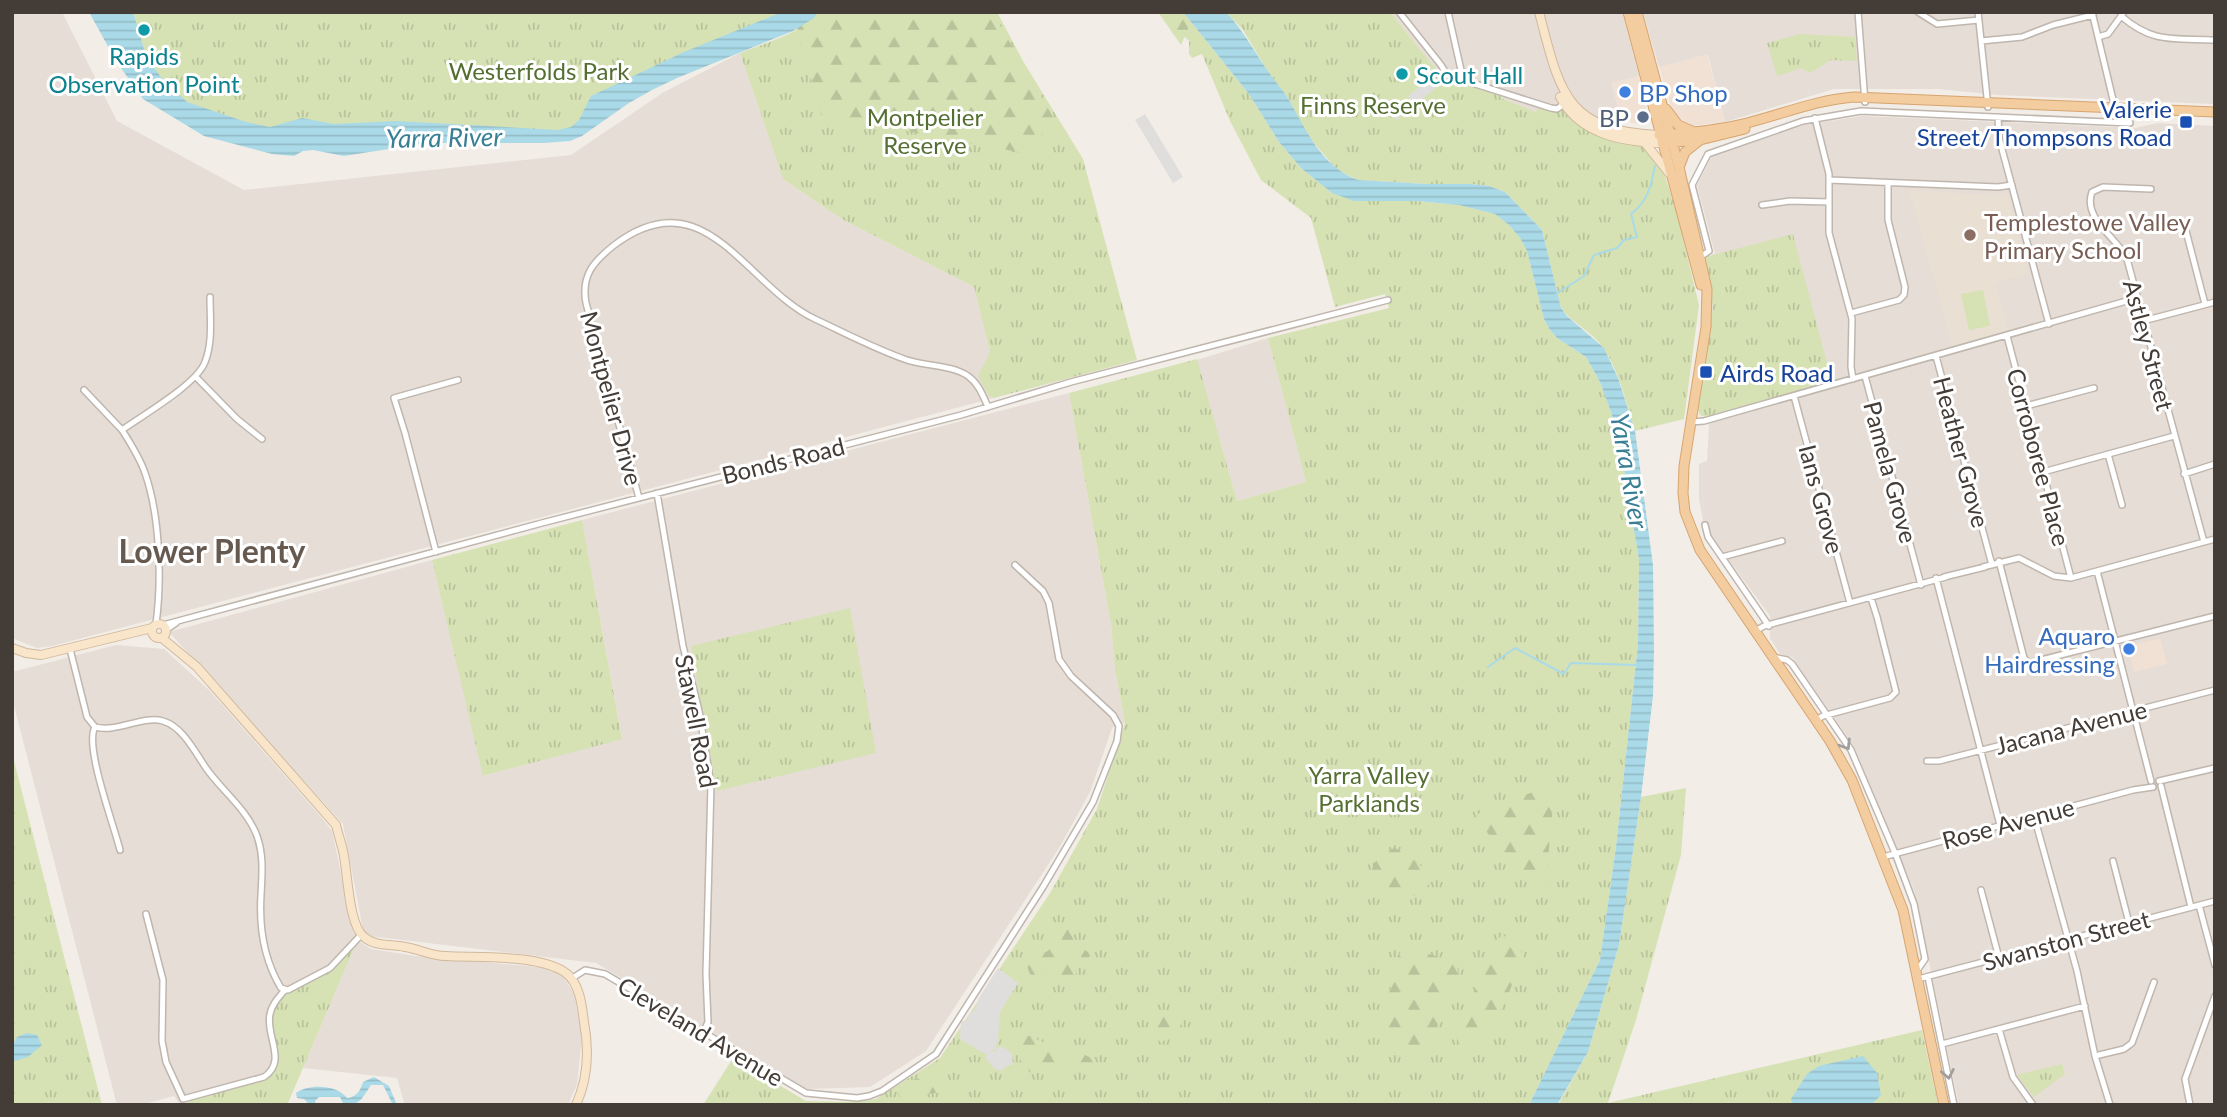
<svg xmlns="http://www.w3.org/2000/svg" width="2227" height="1117" viewBox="0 0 2227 1117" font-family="Lato,sans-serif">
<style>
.residential{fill:#e5ddd6}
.commercial{fill:#f1e0d4}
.education{fill:#e9dfd3}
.grass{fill:url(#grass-tufts)}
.forest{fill:url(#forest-firs)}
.pitch{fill:#d6e2b4}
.parking{fill:#e0dedc}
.water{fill:url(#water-rules)}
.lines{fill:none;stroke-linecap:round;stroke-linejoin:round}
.stream{stroke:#aadae8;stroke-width:2}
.street-casing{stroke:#bfb6ae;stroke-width:8}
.secondary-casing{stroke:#d0b99d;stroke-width:10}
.primary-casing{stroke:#d6a570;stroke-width:11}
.street{stroke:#fff;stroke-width:5}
.secondary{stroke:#f9e5ca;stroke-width:8}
.primary{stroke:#f3cc9f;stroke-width:9}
.oneway{stroke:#a29e9b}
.culture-dot{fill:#0f9aa8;stroke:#fff;stroke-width:2.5}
.shop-dot{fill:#3f7fe0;stroke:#fff;stroke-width:2.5}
.service-dot{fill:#5c6f8a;stroke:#fff;stroke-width:2.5}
.transit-dot{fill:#1a4fb4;stroke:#fff;stroke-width:2.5}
.education-dot{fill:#8d6e63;stroke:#fff;stroke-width:2.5}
.labels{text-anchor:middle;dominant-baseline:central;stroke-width:6;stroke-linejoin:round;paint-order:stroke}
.culture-label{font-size:24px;fill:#0d838f;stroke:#fff}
.park-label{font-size:24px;fill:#546f31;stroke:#fff}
.shop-label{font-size:24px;fill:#366cbe;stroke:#fff;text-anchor:start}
.transit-label{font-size:24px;fill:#164399;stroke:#fff;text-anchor:end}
.service-label{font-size:24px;fill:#4e5e75;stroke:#fff;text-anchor:end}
.education-label{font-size:24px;fill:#785e54;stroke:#fff;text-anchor:start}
.street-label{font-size:24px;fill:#443c37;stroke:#fff}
.water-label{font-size:26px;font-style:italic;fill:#387f95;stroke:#fff}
.district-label{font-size:32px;font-weight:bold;fill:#66594f;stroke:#fff}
</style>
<defs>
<pattern id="grass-tufts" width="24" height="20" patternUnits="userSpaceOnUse" patternTransform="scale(1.75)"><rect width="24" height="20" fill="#d6e2b4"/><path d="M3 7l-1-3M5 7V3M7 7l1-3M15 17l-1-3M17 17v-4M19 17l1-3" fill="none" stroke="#b9c39b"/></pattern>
<pattern id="forest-firs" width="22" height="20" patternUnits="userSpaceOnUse" patternTransform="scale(1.75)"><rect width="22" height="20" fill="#d6e2b4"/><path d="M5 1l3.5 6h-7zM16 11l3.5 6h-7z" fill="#b9c39b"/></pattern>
<pattern id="water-rules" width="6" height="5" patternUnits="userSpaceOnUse" patternTransform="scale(1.75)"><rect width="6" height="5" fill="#aadae8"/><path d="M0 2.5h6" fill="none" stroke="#94bcc8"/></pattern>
</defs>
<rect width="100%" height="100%" fill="#f2ede7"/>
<path class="residential" d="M12 12H62L117 121 244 190 571 155 664 92 740 53 783 179 840 218 974 287 990 352 982 380 989 396 994 398 52 646 37 648 12 638Z
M1390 12H1622L1639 76 1612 83 1621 121 1624 142 1574 120 1565 112 1538 108 1536 112 1462 82 1448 79 1435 68Z
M1643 12H2215V104L1998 95 1938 89H1834L1725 122 1708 55 1659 67Z
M1862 116 2135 128 2158 123 2215 126V1105H1959L1914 890 1859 758 1853 745 1792 657 1780 654 1770 638V616L1704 526 1699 499V464L1707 461 1709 427 1708 417 1701 416 1698 410 1712 317V254H1715L1697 185 1712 156 1805 125Z
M1268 338 1306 482 1237 501 1197 360Z
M1069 393 1111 624 1115 670 1125 723 1112 728 1090 792 1059 848 926 1051 870 1087 807 1089 596 963 369 936 363 930 343 824 169 632 432 560 484 776 622 738 582 520Z
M116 645 164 649 210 691 322 818 332 831 353 930 360 942 371 949 416 956 539 967 561 974 574 993 582 1036 577 1084 568 1105H405L397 1078 303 1068 354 948 329 972 290 991 279 1002 273 1011 271 1024 279 1050 278 1067 273 1074 264 1080 190 1100 184 1105 180 1104 174 1096 140 1105H117L12 698V672Z"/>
<path class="commercial" d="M1707 54 1725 122 1691 126 1679 120 1672 109 1659 67Z
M1639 76 1648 116 1646 121 1640 124 1621 121 1612 83Z
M2160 638 2167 664 2134 672 2127 647Z"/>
<path class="education" d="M1909 190 2008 196 2029 273 1995 283 2009 331 1952 346Z"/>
<path class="grass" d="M128 12H790L576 128 544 132 276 134 188 110 149 70Z
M818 12H997L1023 61 1083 159 1137 360 994 398 989 396 978 376 990 352 974 287 840 218 783 179 740 53C762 44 806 32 818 12Z
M1183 12 1249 94 1279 142 1301 168 1332 193 1459 205 1495 214 1509 225 1520 238 1527 251 1544 319 1550 330 1557 338 1586 357 1600 382 1611 412 1619 440 1639 558 1638 644 1616 847 1600 960 1529 1105H703L733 1058 806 1101 854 1102 876 1099 940 1058 1050 893 1097 809 1125 723 1115 670 1111 624 1069 393 1197 359 1237 501 1306 482 1268 338 1389 308 1385 294 1335 307 1311 218 1261 180 1230 121 1202 54 1192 58 1189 54V41L1172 24Z
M1226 12H1390L1435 68 1448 79 1500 94 1501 98 1536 112 1538 108 1563 110 1580 125 1643 145 1663 170 1676 210 1699 305 1684 419 1635 431C1626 404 1620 373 1604 349 1593 332 1573 324 1561 308L1542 230 1505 192 1489 186 1470 184H1426L1358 180 1337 170 1308 136 1288 98 1270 75 1243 30Z
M1800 34 1855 37 1857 61 1831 60 1810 73 1801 68 1777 76 1767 43Z
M1793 234 1832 382 1708 417 1700 415 1698 410 1713 309 1705 257Z
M582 520 622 739 483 776 432 560Z
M850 608 876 753 717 791 691 646Z
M12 753 102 1105H12Z
M1686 788 1681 855 1636 1020 1608 1103 1922 1030 1938 1105H1558L1588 1052 1619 945 1641 797Z
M355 946 288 1103 289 1105H184L192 1099 264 1080C297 1061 263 1035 274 1010 283 988 309 984 327 973 338 966 347 955 355 946Z
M2062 1064 2065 1074 2034 1097 2017 1075Z"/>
<path class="forest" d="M818 12H992L1053 117 1029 154 821 115 797 28Z
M1158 12H1183L1191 22 1181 45Z
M1543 788 1550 790 1553 805 1546 882 1540 887C1525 882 1488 834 1477 819L1478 814Z
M1395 848C1410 856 1432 869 1429 887 1419 893 1399 905 1387 902 1363 897 1365 855 1395 848Z
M1067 926 1072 930C1074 942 1078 946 1088 952L1090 956 1087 959 1077 961 1075 966 1077 979C1066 987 1061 979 1050 975 1044 973 1039 975 1033 977 1023 968 1029 958 1036 949L1046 952 1049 950Z
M1502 936 1513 938 1520 946 1523 959 1507 997 1481 1045 1472 1051 1463 1048 1457 1039V1029L1471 1001 1494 941Z
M1405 947 1414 948 1456 964 1458 970C1456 988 1429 1048 1415 1058 1407 1056 1396 1055 1389 1049 1374 1036 1395 972 1399 954Z
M1175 1010 1182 1013C1184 1028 1174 1036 1161 1042L1154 1038 1153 1026 1161 1017Z
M1026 1035C1036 1037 1042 1043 1051 1046 1067 1051 1106 1053 1101 1078L1095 1080C1085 1074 1071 1064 1059 1065 1052 1065 1045 1072 1038 1073 1024 1076 1019 1055 1015 1045L1019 1038Z
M920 1078 927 1087 943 1081 950 1082 952 1091 928 1094 908 1103 902 1102 897 1092 911 1080Z"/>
<path class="pitch" d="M1983 290 1990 326 1969 330 1961 294Z"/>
<path class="parking" d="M1434 76 1438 82 1435 84 1437 87 1396 120 1391 115 1410 99 1408 96Z
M1145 114 1183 177 1173 183 1135 120Z
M998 968 1018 983 1000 1012 998 1040 995 1050H990L995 1052 998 1047H1003L1012 1053 1013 1065H1009L1000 1071 994 1068 985 1058 987 1055 960 1039 961 1021H967L969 1014 974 1011 979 998Z"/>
<path class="water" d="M89 12H133L146 56 160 76 187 102 246 122 270 127 302 118 334 124 396 121 557 130 571 127 579 120 591 96 684 52 782 12H818L814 18 793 31 677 78 652 90 629 103 582 136 570 141 544 143H427L344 156 313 150 303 151 294 156 272 154 204 136 143 99 116 61Z
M1183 12H1226C1244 31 1255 53 1270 74 1276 83 1284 91 1289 100 1308 133 1321 166 1358 180L1426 184H1470L1489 186 1505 192 1542 230 1561 308 1567 316 1604 348 1618 378 1635 431 1653 565 1654 650 1653 696 1641 797 1619 945 1588 1052 1557 1105H1529L1600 960 1616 847 1638 644 1639 559 1619 440 1611 412 1600 382 1586 357 1557 338 1550 330 1544 319 1527 251 1520 238 1509 225 1495 214 1459 205 1417 201H1354L1332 193 1301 168 1279 142 1249 94Z
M27 1033 37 1035 42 1045 28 1057 15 1061 12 1060V1046L17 1037Z
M1863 1056 1877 1073 1881 1095 1872 1104 1793 1105 1791 1099 1807 1074 1819 1066Z
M374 1077 389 1086 397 1105H393L383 1085H371C363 1096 359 1109 343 1103L340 1097H319L315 1101 316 1105H310L304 1099 297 1098 296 1093C309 1083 338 1085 347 1098 357 1097 360 1091 363 1082Z"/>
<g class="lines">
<path class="stream" d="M1556 294 1584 276 1594 255 1617 248 1624 240 1637 237 1631 214C1648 201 1651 186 1655 166
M1488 667 1515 648 1564 674 1571 663 1636 665"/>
<g class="street-casing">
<path id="street" d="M1399 12 1441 65 1447 75 1551 108 1557 109 1564 104
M1448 12 1463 79
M1858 12 1865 102
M1918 12 1937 24 1979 20
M1978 12 1988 107
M2092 12 2115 108
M2121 16C2153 44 2174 38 2215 40
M2098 37 2108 34 2124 12
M1981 41 2022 37 2053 25 2093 15
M1998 117 1999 138 2049 324
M1815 118 1829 174V233L1852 319 1851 367 1853 379
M1829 180 1998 187 2012 185
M2151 189 2103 187 2092 192C2082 219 2118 238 2127 259L2204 542
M1762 205 1790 201 1829 202
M2186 231 2205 304
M1700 257 1709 251 1692 185 1708 154 1803 121 1861 111 2130 123
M1851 313 1899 300 1904 295 1905 287 1888 220V183
M2143 321 2215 302
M2007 336 2071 578
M1936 356 1992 565
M1865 376 1921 585
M196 377 237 419 262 439
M84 390 122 430
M1794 396 1850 603
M2026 406 2094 388
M1691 422 1704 421 2137 298
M2108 454 2122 505
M2043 472 2174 436
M2184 474 2215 464
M657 493 683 646 699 711 711 784 706 974 708 1022 703 1033
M639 498 586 303C581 276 593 262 613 246 705 175 745 286 815 319 845 333 875 349 907 360 925 366 952 365 968 376 979 384 983 396 988 407
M1705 525 1708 537 1769 626
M436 552 405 433 394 398 458 380
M1722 557 1782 541
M1999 561 2024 658 2029 663 2215 616
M1983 567 2019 558 2054 576 2071 578 2215 539
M2097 571 2151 781
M1944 577 1985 567
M1936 578 2000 825
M156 624C162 579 160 516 145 473 140 458 131 444 122 430 143 415 197 384 205 362 213 342 210 318 210 297
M163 625 542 523 961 415 1071 382 1388 300
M166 630 176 623
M1755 631 1764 626 1946 577
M70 649 87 717 95 727C117 733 143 715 163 721 183 727 195 752 206 768 222 791 247 809 257 836 264 856 262 874 261 895 259 927 264 960 281 988L288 990 330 968 361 935
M1773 657 1787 660 1792 664 1851 750 1895 853 1914 904 1925 959 1916 972
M1816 720 1823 716 1890 698 1896 692 1877 617 1871 598
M95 727C84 746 114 825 120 850
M1927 761H1939L2215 690
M2159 781 2215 768
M2161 786 2191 907
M2034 816 2077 971 2095 1056 2110 1105
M1883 857 2133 790 2153 787
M2113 861 2129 923
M1981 890 1999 958
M2199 905 2215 965
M146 914 163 980 162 1041 166 1062 183 1099 264 1077C288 1061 265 1036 270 1014 272 1004 279 997 285 990
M1928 977 1954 1105
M571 979 585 970 605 974 806 1093 857 1098 869 1096 882 1091 936 1054 1043 887 1093 802 1117 741 1119 726 1113 715 1071 676 1059 659 1049 603 1043 591 1015 565
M1918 979 2215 901
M1999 1029 2013 1077 2033 1105
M1942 1044 2085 1006
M2095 1056 2124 1049 2132 1043 2154 982
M2190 1105 2185 1079 2215 996"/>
</g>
<g class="secondary-casing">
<path id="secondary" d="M1539 12C1560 92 1565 131 1659 135
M1560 97C1580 135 1623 142 1662 143
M1645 143 1669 173
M152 631a7 7 0 1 1 14 0a7 7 0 1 1-14 0Z
M162 638 197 667 336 825C338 834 341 842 343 851 348 872 348 924 364 937 375 947 391 944 405 947 419 949 431 956 446 956 477 958 540 954 566 973 580 984 582 1006 584 1022 589 1049 588 1079 576 1105
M12 648 26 653 41 655 152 628"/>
</g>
<g class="primary-casing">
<path id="primary" d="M1628 12 1701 285
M1637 12 1679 167 1707 289 1706 327 1684 466 1683 493 1685 512 1700 550 1830 741 1852 780 1903 910 1944 1105
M1666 109 1678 125 1692 131
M1659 135C1689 133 1718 130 1747 123 1783 114 1816 100 1854 97L2215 112
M1662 143 1700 140 1745 129
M1680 165 1685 152 1699 141"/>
</g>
<use href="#street" class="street"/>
<use href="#secondary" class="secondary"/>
<use href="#primary" class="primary"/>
</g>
<defs><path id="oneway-chevron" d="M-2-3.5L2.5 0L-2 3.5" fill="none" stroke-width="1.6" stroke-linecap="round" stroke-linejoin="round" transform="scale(1.75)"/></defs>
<g class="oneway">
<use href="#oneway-chevron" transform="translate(1846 745) rotate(58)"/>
<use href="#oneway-chevron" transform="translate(1948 1074) rotate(79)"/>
</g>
<g class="culture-dot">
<circle cx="144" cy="30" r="7"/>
<circle cx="1402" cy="74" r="7"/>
</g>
<g class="shop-dot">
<circle cx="1625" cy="92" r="7"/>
<circle cx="2129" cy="649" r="7"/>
</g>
<circle class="service-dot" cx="1643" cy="117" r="7"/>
<g class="transit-dot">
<rect x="2179" y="115" width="14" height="14" rx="3.5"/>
<rect x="1699" y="365" width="14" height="14" rx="3.5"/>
</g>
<circle class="education-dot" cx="1970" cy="235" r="7"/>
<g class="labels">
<g class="culture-label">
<text x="144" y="55">Rapids<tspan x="144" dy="28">Observation Point</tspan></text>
<text x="1416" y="74" text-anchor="start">Scout Hall</text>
</g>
<g class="park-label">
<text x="539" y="70">Westerfolds Park</text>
<text x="1373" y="104">Finns Reserve</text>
<text x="925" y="116">Montpelier<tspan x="925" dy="28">Reserve</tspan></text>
<text x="1369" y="774">Yarra Valley<tspan x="1369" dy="28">Parklands</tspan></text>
</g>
<g class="shop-label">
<text x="1639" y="92">BP Shop</text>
<text x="2115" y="635" text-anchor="end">Aquaro<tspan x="2115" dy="28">Hairdressing</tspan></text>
</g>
<g class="transit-label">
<text x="2172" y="108">Valerie<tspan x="2172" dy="28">Street/Thompsons Road</tspan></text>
<text x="1720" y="372" text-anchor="start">Airds Road</text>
</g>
<g class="service-label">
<text x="1629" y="117">BP</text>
</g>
<g class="education-label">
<text x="1984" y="221">Templestowe Valley<tspan x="1984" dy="28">Primary School</tspan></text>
</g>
<g class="street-label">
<text transform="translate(2149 345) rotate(75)">Astley Street</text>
<text transform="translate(612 398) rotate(75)">Montpelier Drive</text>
<text transform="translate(1962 452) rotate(75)">Heather Grove</text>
<text transform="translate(2039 457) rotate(75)">Corroboree Place</text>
<text transform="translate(783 460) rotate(-14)">Bonds Road</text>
<text transform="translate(1891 472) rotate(75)">Pamela Grove</text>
<text transform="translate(1822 499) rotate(75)">Ians Grove</text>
<text transform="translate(697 721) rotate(79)">Stawell Road</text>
<text transform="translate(2071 727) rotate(-14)">Jacana Avenue</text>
<text transform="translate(2008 823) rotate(-15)">Rose Avenue</text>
<text transform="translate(2066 940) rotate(-15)">Swanston Street</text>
<text transform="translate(701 1031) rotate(31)">Cleveland Avenue</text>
</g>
<g class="water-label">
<text transform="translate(444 137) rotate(-1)">Yarra River</text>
<text transform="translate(1630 471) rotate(80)">Yarra River</text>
</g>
<g class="district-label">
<text x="212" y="550">Lower Plenty</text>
</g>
</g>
<rect width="2227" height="1117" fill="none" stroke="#443c37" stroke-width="28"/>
</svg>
